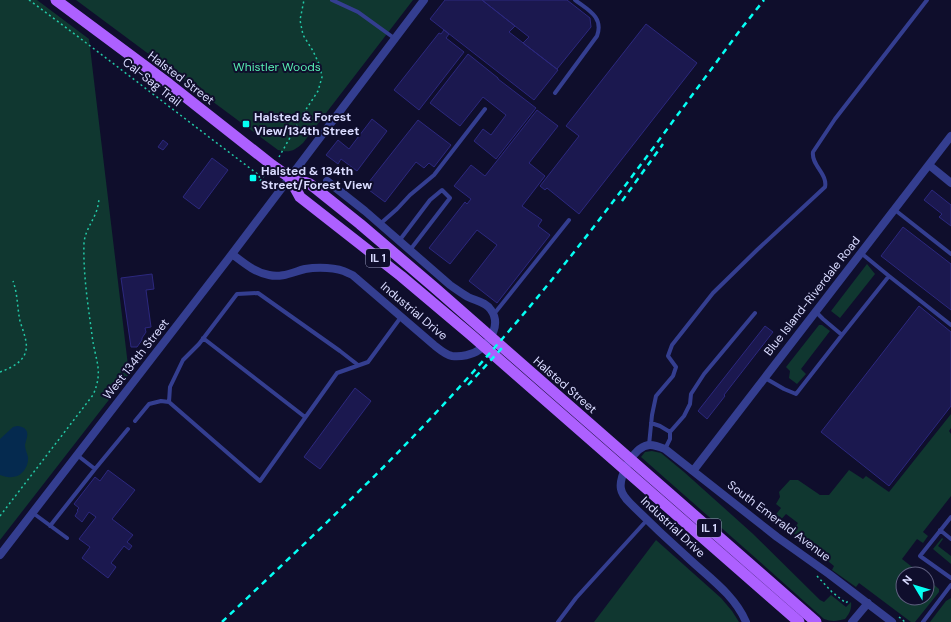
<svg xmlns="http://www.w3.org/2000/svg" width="951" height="622" viewBox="0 0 951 622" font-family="'DM Sans',sans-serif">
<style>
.green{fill:#103730}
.water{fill:#052a4f}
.building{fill:#1b184f;stroke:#2c287e}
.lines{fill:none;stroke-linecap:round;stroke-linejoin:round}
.path{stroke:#23c9a7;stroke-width:1.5;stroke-dasharray:2 3;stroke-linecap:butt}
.service{stroke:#343e90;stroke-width:4}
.minor{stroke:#343e90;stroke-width:8}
.primary{stroke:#ad60ff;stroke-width:11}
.rail{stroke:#05fff4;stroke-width:2.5;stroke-dasharray:6 5;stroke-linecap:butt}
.poi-dot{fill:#05fff4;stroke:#0f0e2c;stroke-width:1.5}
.labels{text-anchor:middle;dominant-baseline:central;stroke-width:4;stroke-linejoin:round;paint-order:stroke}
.shield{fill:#0f0e2c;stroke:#9c9ec0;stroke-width:1}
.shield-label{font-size:11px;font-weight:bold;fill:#d9dbff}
.park-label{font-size:12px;fill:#58edb2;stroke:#0f0e2c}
.street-label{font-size:12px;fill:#d9dbff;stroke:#0f0e2c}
.poi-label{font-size:12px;font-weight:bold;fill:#d9dbff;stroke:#0f0e2c;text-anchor:start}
</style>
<rect width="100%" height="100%" fill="#0f0e2c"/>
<path class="green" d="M0 0H37L89 39 129 374 0 540Z
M76 0H413L303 143C294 151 290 153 278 150Z
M867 264 875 274 840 318 831 311Z
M819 325H822L830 331 801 369 806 374 797 384 789 378 790 371 786 367Z
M951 414V428L949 431 951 434V496L923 532 928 536 923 543 917 539 902 559 921 574H903V598H927V579L939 589V592L915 622H911L859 583 856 587 832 570 834 566 792 532 798 523 786 514 779 522 773 518 781 508 776 504 780 497 779 492 790 480H798L820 495H829L849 470 863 479 866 476 889 492Z
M652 451 661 453 684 472 752 533 820 600 824 602 831 595 846 607 851 602C852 609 849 614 845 619 837 621 832 622 824 619L759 561 641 457 645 452Z
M942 538 943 539 938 546 951 556V564L933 549Z
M656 540 721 598 732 611 739 622H594Z
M951 598V622H930L946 601Z"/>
<path class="water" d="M17 426C20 426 24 427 26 430 29 434 26 440 25 445 25 449 27 453 28 457 29 466 22 477 12 477 8 478 4 476 0 475V439L13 427Z"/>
<path class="building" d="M445 0H482L515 26 509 32 558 70 534 100 430 19Z
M482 0H567L590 18 591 27 557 69 523 43 529 37Z
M646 24 697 63 579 214 547 188 545 190 540 186 579 136 566 126Z
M444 30 449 34 446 38 464 52 419 110 394 90 439 33 441 34Z
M468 54 498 78V79L536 108 496 159 474 141 483 129 491 135 506 115 483 97 460 126 430 103Z
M537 110 558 126 529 163 545 176 522 206 542 220 538 226 550 235 497 303 469 281 497 245 477 230 450 264 429 248 465 202 467 204 471 199 454 186 471 165 485 176Z
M372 119 387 131 357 171 341 159 338 164 326 155 338 140 349 149Z
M418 120 451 145 434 167 429 163 424 168 416 162 385 202 365 187Z
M163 140 168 144 163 150 158 147Z
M212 158 228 170 199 209 183 197Z
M932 190 951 205V226L939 217 942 214 924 200Z
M903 227 951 264V310L881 256Z
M152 274 154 289 146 290 151 327 145 328 146 332 142 338V340L137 347H131L121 278Z
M919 306 951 332V406L889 486 821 432Z
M765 326 773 332 724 395 725 396 707 419 698 411Z
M355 388 371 401 320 469 304 457Z
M108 470 135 490 112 519 133 535 127 542 132 546 129 550 124 546 111 563 116 567 108 578 82 558 90 547 79 539 96 517 89 512 82 522 75 516 78 511 77 510 79 508 74 504 95 477 100 481Z"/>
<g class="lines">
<path class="path" d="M29 0C106 57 182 117 259 175L260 181
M279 157 305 111 318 91 322 77 320 66 313 51 303 35 300 20 304 0
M260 181 266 173
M0 372C14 367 29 359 26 342 25 335 22 328 20 321 17 307 18 295 13 281
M0 516 93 395C104 370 95 361 92 335 88 305 83 274 84 243 85 231 92 223 96 212 98 208 98 204 99 200
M817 576 832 592 846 603 849 600
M899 617 905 622"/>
<path class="service" d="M332 0 358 12 394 38
M555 93 597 36C604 17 588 10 575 0
M895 210 951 254
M380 224 397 209 410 195 434 175 485 109
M399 241 430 200 442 190 450 198 410 250
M889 276 951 325
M816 312 823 319 842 335 889 276 861 253
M494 314 569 220
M203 338 305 417
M358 365 340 351 258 293 237 294 199 344 183 360 170 387 169 402 260 481 337 373 368 362 401 317
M765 378 784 389 796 394 842 335
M135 421 149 404 161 401 169 402
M651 423 660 426 670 432 684 416 690 404 691 394 704 374 755 313
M649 445 652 415 656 396 673 376 676 367 668 356 672 345 713 293 757 250 825 187C828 174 811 165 813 152L835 119 927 0
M665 449 670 439V432
M77 455 95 469 128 429
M33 513 67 538
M951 517 920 556 951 578
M50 526 95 469
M940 530 951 539
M558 622 576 598 647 520
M923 622 951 585"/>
<path class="minor" d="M929 165 951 183
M232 254C244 263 254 272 269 275 282 278 293 272 305 269 317 267 337 267 348 273 351 274 354 276 356 278L434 345C439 349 446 355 452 356 461 357 472 355 479 350 491 341 501 324 491 310 486 302 476 301 468 297 461 293 456 289 450 285L365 211 327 181
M693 471 951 136
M0 555 232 254 424 0
M746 622C734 594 708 577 686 556 667 539 648 521 630 503 626 499 622 495 621 489 618 476 635 445 650 445 655 445 660 447 665 449L777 537 829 574 892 622
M852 622 868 603"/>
<path class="primary" d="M56 0 169 84 272 165 289 177 310 184 360 224 435 288 816 622
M289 177 300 197 401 276 471 335 799 622"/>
<path class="rail" d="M622 201 663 144
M468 385 502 348
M222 622C266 580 311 538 354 496 408 444 460 388 509 331 592 235 665 131 741 29L764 0"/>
</g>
<g class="poi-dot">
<rect x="242" y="120" width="8" height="8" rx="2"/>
<rect x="249" y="174" width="8" height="8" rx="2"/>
</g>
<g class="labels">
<g class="shield">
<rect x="366" y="249" width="24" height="18" rx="3"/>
<rect x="697" y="519" width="24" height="18" rx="3"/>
</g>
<g class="shield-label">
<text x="378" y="258">IL 1</text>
<text x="709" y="528">IL 1</text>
</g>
<g class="park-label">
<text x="277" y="67">Whistler Woods</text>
</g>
<g class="street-label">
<text transform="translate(181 78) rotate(37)">Halsted Street</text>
<text transform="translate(152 82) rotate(38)">Cal-Sag Trail</text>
<text transform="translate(812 296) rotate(-52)">Blue Island-Riverdale Road</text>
<text transform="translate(414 311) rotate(40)">Industrial Drive</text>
<text transform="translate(136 359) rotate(-52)">West 134th Street</text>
<text transform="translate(565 385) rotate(41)">Halsted Street</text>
<text transform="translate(779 521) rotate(37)">South Emerald Avenue</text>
<text transform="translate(673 527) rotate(43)">Industrial Drive</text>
</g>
<g class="poi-label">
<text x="254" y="117">Halsted &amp; Forest<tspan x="254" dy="14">View/134th Street</tspan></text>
<text x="261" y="171">Halsted &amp; 134th<tspan x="261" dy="14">Street/Forest View</tspan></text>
</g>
</g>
<g transform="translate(915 586) rotate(308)"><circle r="19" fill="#0f0e2c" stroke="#606080"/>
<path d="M0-3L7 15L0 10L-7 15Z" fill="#05fff4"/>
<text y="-6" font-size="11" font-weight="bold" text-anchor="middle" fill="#d9dbff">N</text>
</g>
</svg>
